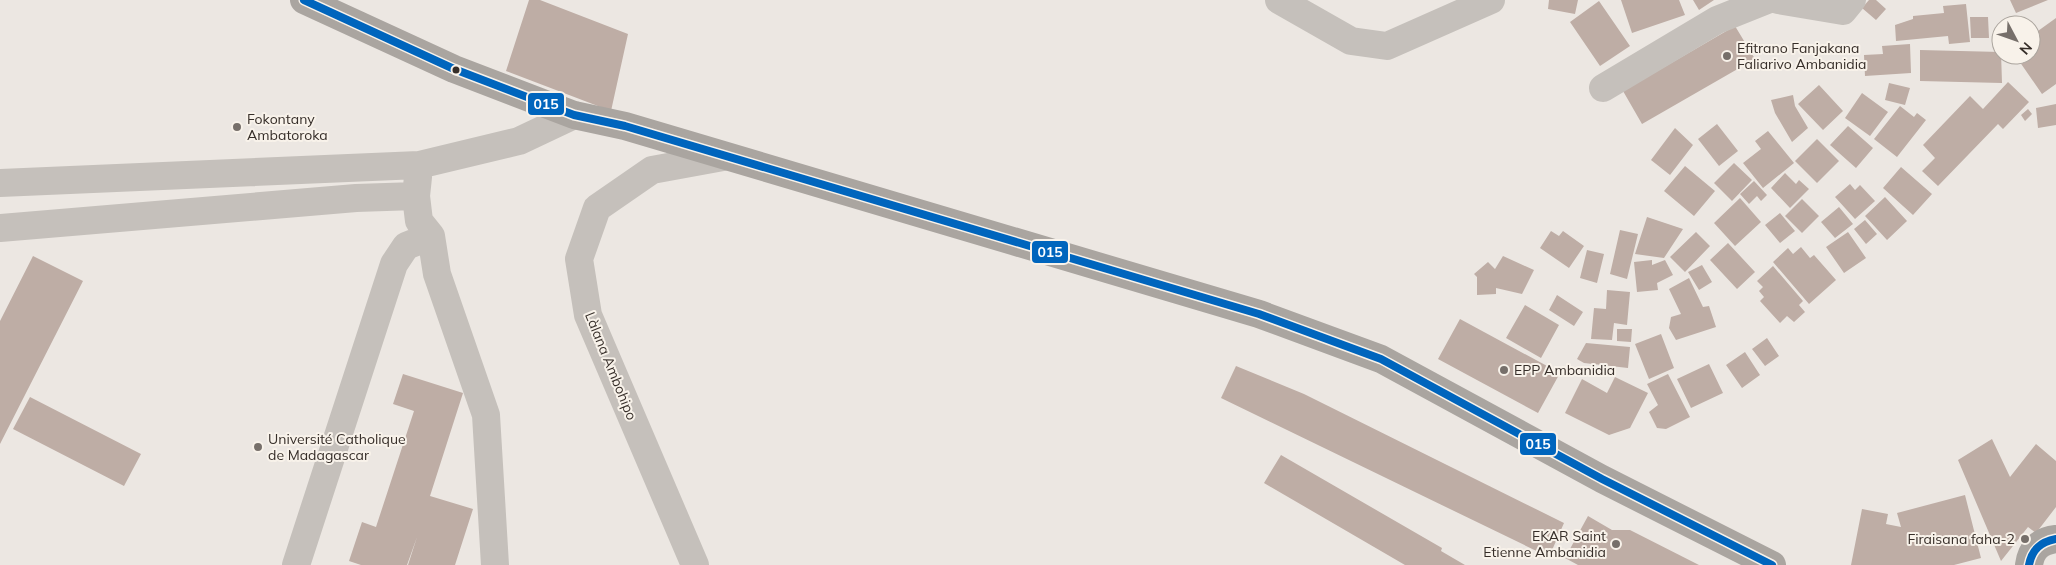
<svg xmlns="http://www.w3.org/2000/svg" width="2056" height="565" viewBox="0 0 2056 565" font-family="Mulish,sans-serif">
<style>
.building{fill:#beada5}
.lines{fill:none;stroke-linecap:round;stroke-linejoin:round}
.minor{stroke:#c5c0bb;stroke-width:28}
.major{stroke:#aaa5a0;stroke-width:28}
.bus-1-casing{stroke:#f8f2ea;stroke-width:11}
.bus-1{stroke:#0065bd;stroke-width:8}
.poi-dot{fill:#766f6a;stroke:#f8f2ea;stroke-width:2}
.bus-dot{fill:#362e29;stroke:#f8f2ea;stroke-width:2}
.labels{text-anchor:middle;dominant-baseline:central;stroke-width:4;stroke-linejoin:round;paint-order:stroke}
.poi-label{font-size:14px;fill:#362e29;stroke:#f8f2ea;text-anchor:start}
.street-label{font-size:14px;fill:#362e29;stroke:#f8f2ea}
.line-badge{stroke:#f8f2ea;stroke-width:2}
.badge-label{font-size:14px;text-anchor:middle;font-weight:bold;fill:#fff}
</style>
<rect width="100%" height="100%" fill="#ece7e2"/>
<path class="building" d="M529 0H540L628 34 611 111 506 71Z
M1549 0H1578L1575 14 1548 9Z
M1621 0H1679L1685 15 1632 33Z
M1693 0H1714L1699 10Z
M1869 0H1876L1886 9 1876 20 1862 8Z
M2010 0H2048L2016 13Z
M1599 1 1630 46 1600 66 1570 22Z
M1966 4 1970 42 1949 44 1948 36 1896 41 1895 25 1913 19V16L1944 13 1943 6Z
M1970 17H1988L1989 38H1971Z
M2056 18V84L2042 94 2015 55H2031V36Z
M1735 26 1755 59 1642 124 1623 91Z
M1910 44 1911 73 1865 76 1864 55 1883 54 1882 46Z
M1920 50 2001 52 2002 83 1920 81Z
M2008 82 2029 102 2003 129 1998 124 1938 186 1922 171 1935 158 1923 145 1970 96 1983 109Z
M1889 83 1910 88 1905 105 1885 100Z
M1819 85 1843 111 1823 130 1798 104Z
M1862 93 1888 112 1870 136 1845 118Z
M1793 95 1795 106 1808 128 1792 142 1775 113 1771 100Z
M2056 104V125L2038 128 2036 108Z
M1900 106 1914 117 1917 113 1926 120 1897 157 1874 139Z
M2028 109 2032 114 2025 121 2021 115Z
M1717 124 1738 151 1719 166 1698 139Z
M1848 126 1873 148 1856 168 1830 145Z
M1675 128 1693 145 1670 175 1651 160Z
M1768 131 1794 163 1763 188 1743 163 1761 149 1755 141Z
M1817 139 1839 161 1817 183 1795 161Z
M1734 163 1752 180 1732 201 1714 183Z
M1685 166 1715 191 1694 216 1664 191Z
M1901 167 1932 194 1913 215 1883 188Z
M1785 173 1796 184 1799 180 1809 189 1790 208 1771 188Z
M1754 181 1767 195 1761 201 1757 196 1749 204 1740 194Z
M1850 184 1855 190 1860 185 1875 201 1855 219 1835 197Z
M1885 197 1907 221 1887 240 1865 216Z
M1740 198 1761 222 1735 246 1714 223Z
M1802 199 1819 216 1802 233 1785 216Z
M1839 207 1853 224 1835 238 1821 222Z
M1780 213 1795 231 1780 243 1765 225Z
M1647 217 1683 229 1664 258 1635 254Z
M1865 220 1877 234 1866 244 1854 229Z
M1620 230 1638 234 1627 279 1610 274Z
M1551 231 1559 236 1563 231 1584 246 1569 268 1540 248Z
M1696 232 1710 246 1685 272 1670 257Z
M1848 232 1866 258 1844 273 1826 247Z
M1728 243 1755 272 1737 289 1710 260Z
M1801 247 1810 258 1814 255 1836 280 1809 304 1773 262 1788 248 1793 254Z
M1587 250 1604 254 1597 283 1580 278Z
M33 256 83 281 0 444V321Z
M1503 256 1534 270 1522 294 1496 288V294L1477 295V277L1474 274 1488 262 1495 269Z
M1652 260V265L1665 260 1673 275 1657 283 1658 290 1637 292 1634 262Z
M1702 265 1712 282 1699 290 1688 272Z
M1773 266 1803 301 1799 305 1805 312 1794 322 1787 316 1780 323 1760 301 1764 297 1759 291 1763 287 1757 281Z
M1689 278 1703 307 1709 306 1716 327 1676 340 1669 328 1671 317 1681 314 1669 289Z
M1607 290 1630 292 1627 325 1614 323 1612 340 1591 339 1594 308 1606 309Z
M1557 295 1583 312 1574 326 1549 310Z
M1525 305 1559 325 1541 358 1506 338Z
M1460 319 1560 373 1538 413 1438 359Z
M1617 329H1632L1631 342 1617 341Z
M1661 334 1674 368 1649 379 1635 344Z
M1767 338 1779 356 1765 366 1752 349Z
M1586 343 1630 347 1628 368 1584 363 1577 359Z
M1745 352 1760 375 1742 388 1726 365Z
M1709 364 1723 393 1691 408 1677 379Z
M1236 366 1304 394 1564 523 1549 557 1221 398Z
M403 374 463 393 430 496 473 509 455 565H408L417 537 407 565H361L349 561 362 522 376 527 414 411 393 404Z
M1668 374 1690 417 1666 429 1657 428 1649 412 1658 405 1647 384Z
M1615 377 1648 393 1630 428 1609 435 1565 413 1582 379 1607 393Z
M30 397 141 454 124 486 13 429Z
M1992 439 2010 477 2036 444 2056 461V507L2036 533 2028 527 2001 561 1958 460Z
M1281 455 1442 548 1441 551 1465 565H1405L1264 483Z
M1965 495 1981 558 1954 565H1851L1862 509 1888 514 1886 524 1901 527 1897 513Z
M1588 516 1612 530H1630L1699 565H1578L1565 558Z"/>
<g class="lines">
<path class="minor" d="M1279 0 1351 41 1387 46 1491 0
M1778 0 1843 11 1852 0
M1603 88 1717 20 1767 0
M418 177 416 196 419 221 431 236 437 274 486 415 495 565
M0 183 419 165 519 141 574 115
M0 228 356 198 416 196
M296 565 394 264 406 246 431 236
M695 565 588 315 579 259 597 208 652 170 723 157"/>
<path class="major" d="M304 0 454 69 574 115 625 126 1259 314 1381 359 1602 479 1772 565
M2029 565C2031 549 2040 541 2056 539"/>
<g class="bus-1-casing">
<path id="bus-1" d="M304 0 454 69 574 115 625 126 1259 314 1381 359 1602 479 1772 565
M2029 565C2032 549 2041 542 2056 539"/>
</g>
<use href="#bus-1" class="bus-1"/>
</g>
<g class="poi-dot">
<circle cx="1727" cy="56" r="5"/>
<circle cx="237" cy="127" r="5"/>
<circle cx="1504" cy="370" r="5"/>
<circle cx="258" cy="447" r="5"/>
<circle cx="2025" cy="539" r="5"/>
<circle cx="1616" cy="544" r="5"/>
</g>
<circle class="bus-dot" cx="456" cy="70" r="4.5"/>
<g class="labels">
<g class="poi-label">
<text x="1737" y="48">Efitrano Fanjakana<tspan x="1737" dy="16">Faliarivo Ambanidia</tspan></text>
<text x="247" y="119">Fokontany<tspan x="247" dy="16">Ambatoroka</tspan></text>
<text x="1514" y="370">EPP Ambanidia</text>
<text x="268" y="439">Université Catholique<tspan x="268" dy="16">de Madagascar</tspan></text>
<text x="1606" y="536" text-anchor="end">EKAR Saint<tspan x="1606" dy="16">Etienne Ambanidia</tspan></text>
<text x="2015" y="539" text-anchor="end">Firaisana faha-2</text>
</g>
<g class="street-label">
<text transform="translate(611 366) rotate(68)">Làlana Ambohipo</text>
</g>
</g>
<g class="line-badge">
<rect x="527" y="92" width="38" height="24" rx="5" fill="#0065bd"/>
<rect x="1031" y="240" width="38" height="24" rx="5" fill="#0065bd"/>
<rect x="1519" y="432" width="38" height="24" rx="5" fill="#0065bd"/>
</g>
<g class="badge-label">
<text x="546" y="109">015</text>
<text x="1050" y="257">015</text>
<text x="1538" y="449">015</text>
</g>
<g transform="translate(2016 40) rotate(131)"><circle r="24" fill="#f8f2ea" stroke="#aaa49d"/>
<path d="M0-4L9 19L0 12L-9 19Z" fill="#766f6a"/>
<text y="-8" font-size="14" font-weight="bold" text-anchor="middle" fill="#362e29">N</text>
</g>
</svg>
